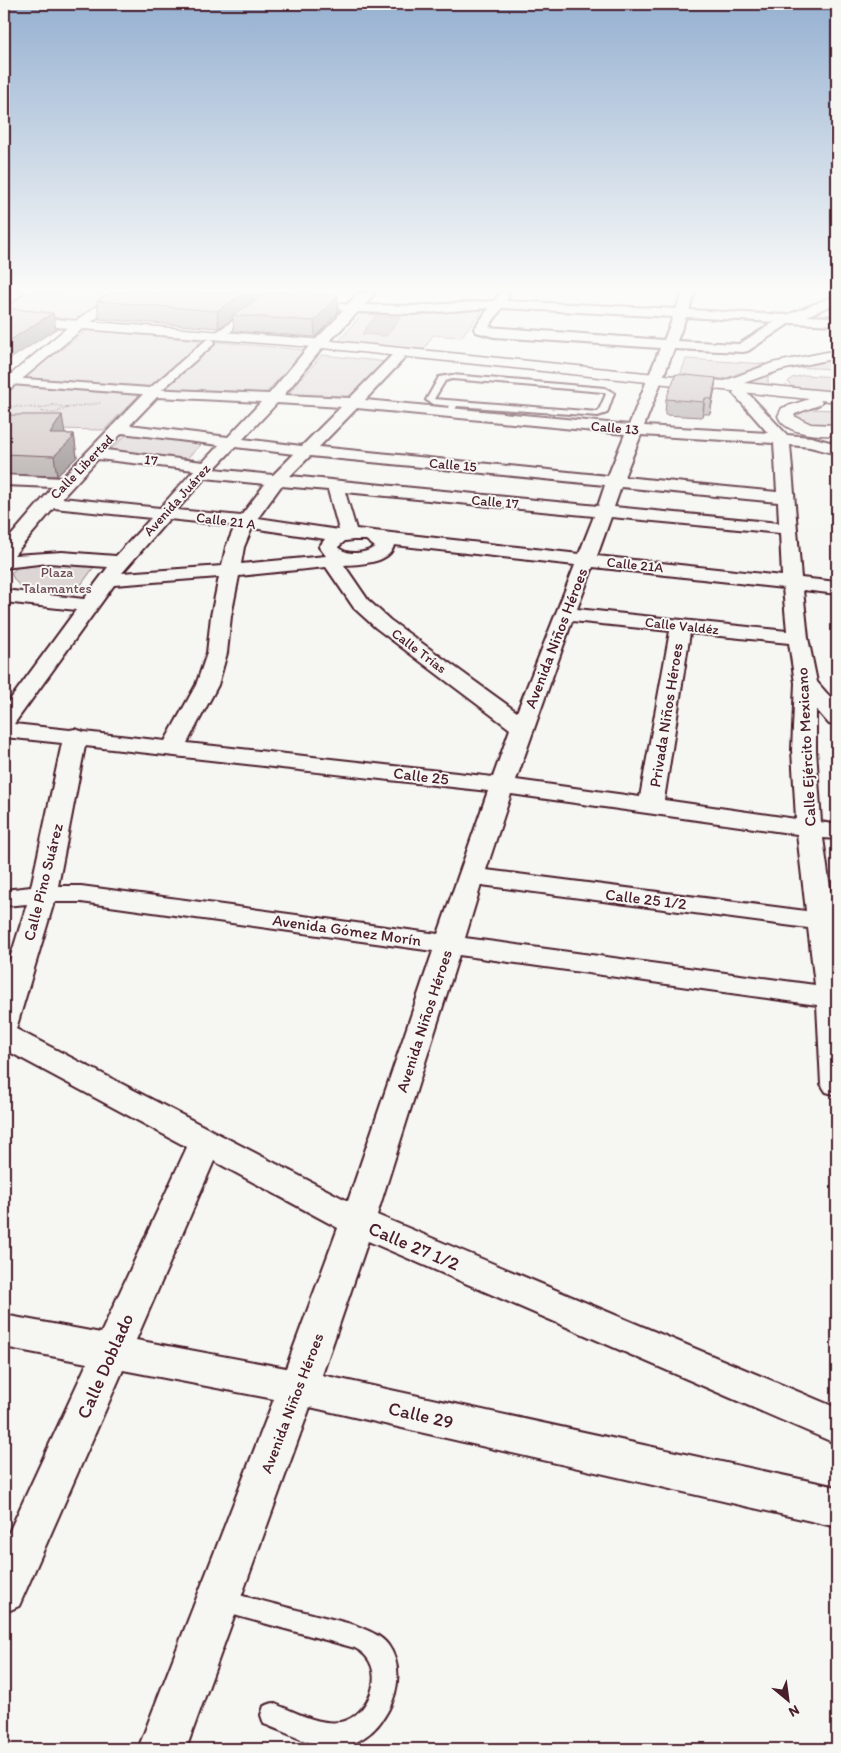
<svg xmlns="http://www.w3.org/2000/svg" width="841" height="1753" viewBox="0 0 841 1753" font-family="Itim,sans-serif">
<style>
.green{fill:#ddd6d5;stroke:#947a80}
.water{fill:#bbadae;stroke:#8e747a}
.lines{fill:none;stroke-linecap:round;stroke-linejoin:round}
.service-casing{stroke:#4a1f2b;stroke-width:4}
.pedestrian-casing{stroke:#4a1f2b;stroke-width:4}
.minor-casing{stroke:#4a1f2b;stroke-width:4}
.secondary-casing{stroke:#4a1f2b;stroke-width:3}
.primary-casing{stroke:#4a1f2b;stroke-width:3}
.path{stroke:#4a1f2b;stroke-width:2;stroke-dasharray:0.5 2;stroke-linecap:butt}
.service{fill:#f6f6f2;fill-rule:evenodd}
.pedestrian{fill:#f6f6f2;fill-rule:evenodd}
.minor{fill:#f6f6f2;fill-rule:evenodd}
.secondary{fill:#f6f6f2;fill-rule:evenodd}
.primary{fill:#f6f6f2;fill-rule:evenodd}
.wall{fill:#afa6a5;stroke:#4a1f2b;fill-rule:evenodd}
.shaded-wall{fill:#8f8786;stroke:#4a1f2b}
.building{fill:#ccc1c0;stroke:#4a1f2b}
.labels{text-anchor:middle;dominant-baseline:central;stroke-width:4;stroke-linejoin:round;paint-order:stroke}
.far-street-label{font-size:14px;fill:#4a1f2b;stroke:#f6f6f2}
.far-park-label{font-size:14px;fill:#6f4d56;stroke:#f6f6f2}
.street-label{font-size:16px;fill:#4a1f2b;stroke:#f6f6f2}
.near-street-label{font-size:19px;fill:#4a1f2b;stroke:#f6f6f2}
</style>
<rect width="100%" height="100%" fill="#f6f6f2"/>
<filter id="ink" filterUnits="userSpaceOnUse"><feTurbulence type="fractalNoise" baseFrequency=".02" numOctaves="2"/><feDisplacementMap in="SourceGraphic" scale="10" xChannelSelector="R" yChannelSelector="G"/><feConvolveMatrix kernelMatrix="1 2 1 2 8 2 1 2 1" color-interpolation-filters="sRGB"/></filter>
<g filter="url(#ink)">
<path class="green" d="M17 293H123L81 324 4 319V301Z
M484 309 461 337 433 335 423 351 338 342 364 312 404 314Z
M87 330 305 350 263 396 144 390 104 430 4 428V392Z
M322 355 388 362 350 401 286 396Z
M832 357H837V370C813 367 790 365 768 377V382L772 387 745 384 768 372Z
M686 359 765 364 723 379 680 376Z
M804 375 836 377 837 394C824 392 795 395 788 382L792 378Z
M808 409 837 410V428C818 429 810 427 794 417Z
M129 432 205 441 183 462 108 452Z
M29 562 94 567 72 597C50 597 20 597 11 573L20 565Z"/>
<path class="water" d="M375 316 401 317 386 336 362 334Z"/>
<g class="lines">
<g class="service-casing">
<path id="service" d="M358 293H364L342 317H338V315Z
M452 375 605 388 614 393 607 413 598 416 457 406 452 415H449L445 413 450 406 433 404 426 400 439 377ZM452 379 603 392 606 394 598 412 434 399 445 381Z
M220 1590 355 1625C366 1630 380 1634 388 1645 415 1682 380 1748 333 1747 310 1746 286 1732 264 1724L261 1715 264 1706 273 1703C293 1711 317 1725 340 1722 369 1718 391 1666 355 1648L212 1609 209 1601 212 1593Z"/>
</g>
<g class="pedestrian-casing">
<path id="pedestrian" d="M273 293H284L223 337H215V333Z
M312 302 355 305 360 308 355 311 309 307 307 305Z
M210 339 214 340V344L157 394 153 395 11 384 6 381 11 378 150 388 206 340Z"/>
</g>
<g class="minor-casing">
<path id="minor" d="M362 293H375L365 305 413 306 494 301 500 293H510L507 301 676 309 683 293H695L689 310 787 315 837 295V303L807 316 837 317V325L790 323 748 351 743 352 674 349 644 426 768 433 733 393 735 390H745L787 435 811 437 837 444V454L810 447 790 445 801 578 837 582V594L803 590 808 638 817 682 837 705V726L829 724 816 709V750L821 822 837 825V839L823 838 837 938V1095L826 1092 821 1084 817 1005 459 955 377 1215 837 1408V1444L368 1241 322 1375 837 1487V1527L310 1407 186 1749H138L274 1399 123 1370 19 1606 4 1613V1543L87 1363 4 1347V1315L101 1333 187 1147 4 1049V978L27 904 4 906V890L31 887 62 743 4 737V708L76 610 4 602V590L84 599 108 567 48 563 4 568V544L53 487 4 485V475L62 478 148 389 269 394 309 346ZM489 308 474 329 476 332 494 337 660 348 629 425 365 400 402 361 404 358 402 355H392L350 398 284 395 319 352 358 312 413 314ZM502 308 673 317 664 340 489 327ZM686 317 774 322 739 344 677 341ZM157 397 261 402 228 437 130 425ZM277 403 341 407 302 446 243 439ZM357 408 625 434 608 476 319 447ZM122 433 219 445 203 462 106 450ZM641 435 774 443 777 492 624 477ZM235 447 294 454 273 475 214 469ZM310 456 605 485 598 506 290 476ZM98 459 194 470 160 508 62 498ZM205 478 265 484 241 516 177 510ZM281 486 328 490 339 530 258 518ZM621 487 778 502 779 523 614 507ZM345 492 594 516 579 554 356 529ZM54 508 151 518 116 556 62 552 14 555ZM611 517 780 533 782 576 597 556ZM169 519 235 526 226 547 222 566 122 573ZM252 528 325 539 319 547 326 556 241 564 244 547ZM353 540H366L375 547C365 554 346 556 338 547L345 541ZM394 545 575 565 517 712 390 620 368 600 344 565C359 564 390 564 394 545ZM326 567 354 608 376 628 510 729 493 777 187 743 218 685 227 653 231 616 239 576ZM593 567 783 588 787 631 577 609ZM219 577 211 616 207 653 196 685 165 741 84 732 75 729 70 730 14 724 114 585ZM572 621 670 631 640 797 516 780ZM690 633 789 643 795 683 792 750 796 819 664 800ZM85 746 488 791 438 934 81 886H58ZM511 794 797 834 806 911 486 870ZM481 885 808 928 815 985 465 938ZM54 902H81L433 951 348 1201 16 1029ZM214 1161 338 1228 286 1368 136 1340Z"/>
</g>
<g class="secondary-casing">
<path id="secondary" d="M8 293H23L9 304 4 305V296Z
M115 293H129L80 331 9 390 4 391V380L70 325Z"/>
</g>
<g class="primary-casing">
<path id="primary" d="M4 315 313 339 724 381 772 363 837 350V358L781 370 744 383 837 392V402L820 400 822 402 819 405 795 414 794 416 811 424 837 425V435C820 436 785 435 778 416L782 408 809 399 313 347 4 323Z"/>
</g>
<path class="path" d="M54 405 67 408 55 413 42 412 41 408Z
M4 406 41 408
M67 408 100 403"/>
<use href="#service" class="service"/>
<use href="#pedestrian" class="pedestrian"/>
<use href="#minor" class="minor"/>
<use href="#secondary" class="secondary"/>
<use href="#primary" class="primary"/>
</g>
<path class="wall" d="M110 293H267L338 312 315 337 234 331 233 319 219 328 99 319 97 301ZM253 296 261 297 253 302Z
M716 378 714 393 710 414H703L702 417 665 415 666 399Z
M4 415 65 434H74L77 457 57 476 4 474Z"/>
<path class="shaded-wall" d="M245 293H253V305L232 315 233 319 219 328 217 311Z
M338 296V312L315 337 314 321Z
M53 313 56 329 4 363V344Z
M716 378 714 393 710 414 712 399Z
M705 398 703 414 702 417 704 402Z
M62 415 65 434 53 453 50 434Z
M74 434 77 457 57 476 54 456Z"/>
<path class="building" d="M110 293H245L217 311 97 301Z
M268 293H294L338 296 314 321 232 315Z
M4 308 53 313 4 344Z
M676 374 716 378 712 399 705 398 704 402 666 399Z
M4 415H62L50 434H74L71 437H74L54 456 4 454Z"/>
</g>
<linearGradient id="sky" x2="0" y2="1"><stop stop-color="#96b1d1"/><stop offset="0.54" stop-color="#fbfbf9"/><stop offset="1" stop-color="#fbfbf9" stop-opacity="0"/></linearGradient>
<rect width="841" height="538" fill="url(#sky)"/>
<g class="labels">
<g class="far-street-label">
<text transform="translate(615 428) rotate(5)">Calle 13</text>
<text transform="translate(151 460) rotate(7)">17</text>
<text transform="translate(453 465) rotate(5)">Calle 15</text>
<text transform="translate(82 467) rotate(-46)">Calle Libertad</text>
<text transform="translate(177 500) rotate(-48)">Avenida Juárez</text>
<text transform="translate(495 502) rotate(5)">Calle 17</text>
<text transform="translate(226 521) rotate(7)">Calle 21 A</text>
<text transform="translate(635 565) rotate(6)">Calle 21A</text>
<text transform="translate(682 626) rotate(6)">Calle Valdéz</text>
<text transform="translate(419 651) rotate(37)">Calle Trías</text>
</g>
<g class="far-park-label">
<text x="57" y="572">Plaza<tspan x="57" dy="16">Talamantes</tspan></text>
</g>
<g class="street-label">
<text transform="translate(556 638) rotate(-69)">Avenida Niños Héroes</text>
<text transform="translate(666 715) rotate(-81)">Privada Niños Héroes</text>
<text transform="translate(806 747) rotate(-93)">Calle Ejército Mexicano</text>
<text transform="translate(421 776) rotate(7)">Calle 25</text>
<text transform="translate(43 882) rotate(-76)">Calle Pino Suárez</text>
<text transform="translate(646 899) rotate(7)">Calle 25 1/2</text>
<text transform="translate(347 930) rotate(8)">Avenida Gómez Morín</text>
<text transform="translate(424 1021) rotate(-72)">Avenida Niños Héroes</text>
<text transform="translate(292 1403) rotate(-69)">Avenida Niños Héroes</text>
</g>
<g class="near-street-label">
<text transform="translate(414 1246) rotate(23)">Calle 27 1/2</text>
<text transform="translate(105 1366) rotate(-66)">Calle Doblado</text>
<text transform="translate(421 1415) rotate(13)">Calle 29</text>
</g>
</g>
<rect width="841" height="1753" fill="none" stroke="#f6f6f2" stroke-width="20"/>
<rect x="10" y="10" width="821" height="1733" fill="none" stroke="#4a1f2b" stroke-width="2" filter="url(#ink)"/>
<g transform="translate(788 1700) rotate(151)" stroke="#f6f6f2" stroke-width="4" paint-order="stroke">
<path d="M0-4L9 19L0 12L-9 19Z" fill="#4a1f2b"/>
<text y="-8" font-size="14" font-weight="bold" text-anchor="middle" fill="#4a1f2b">N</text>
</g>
</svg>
